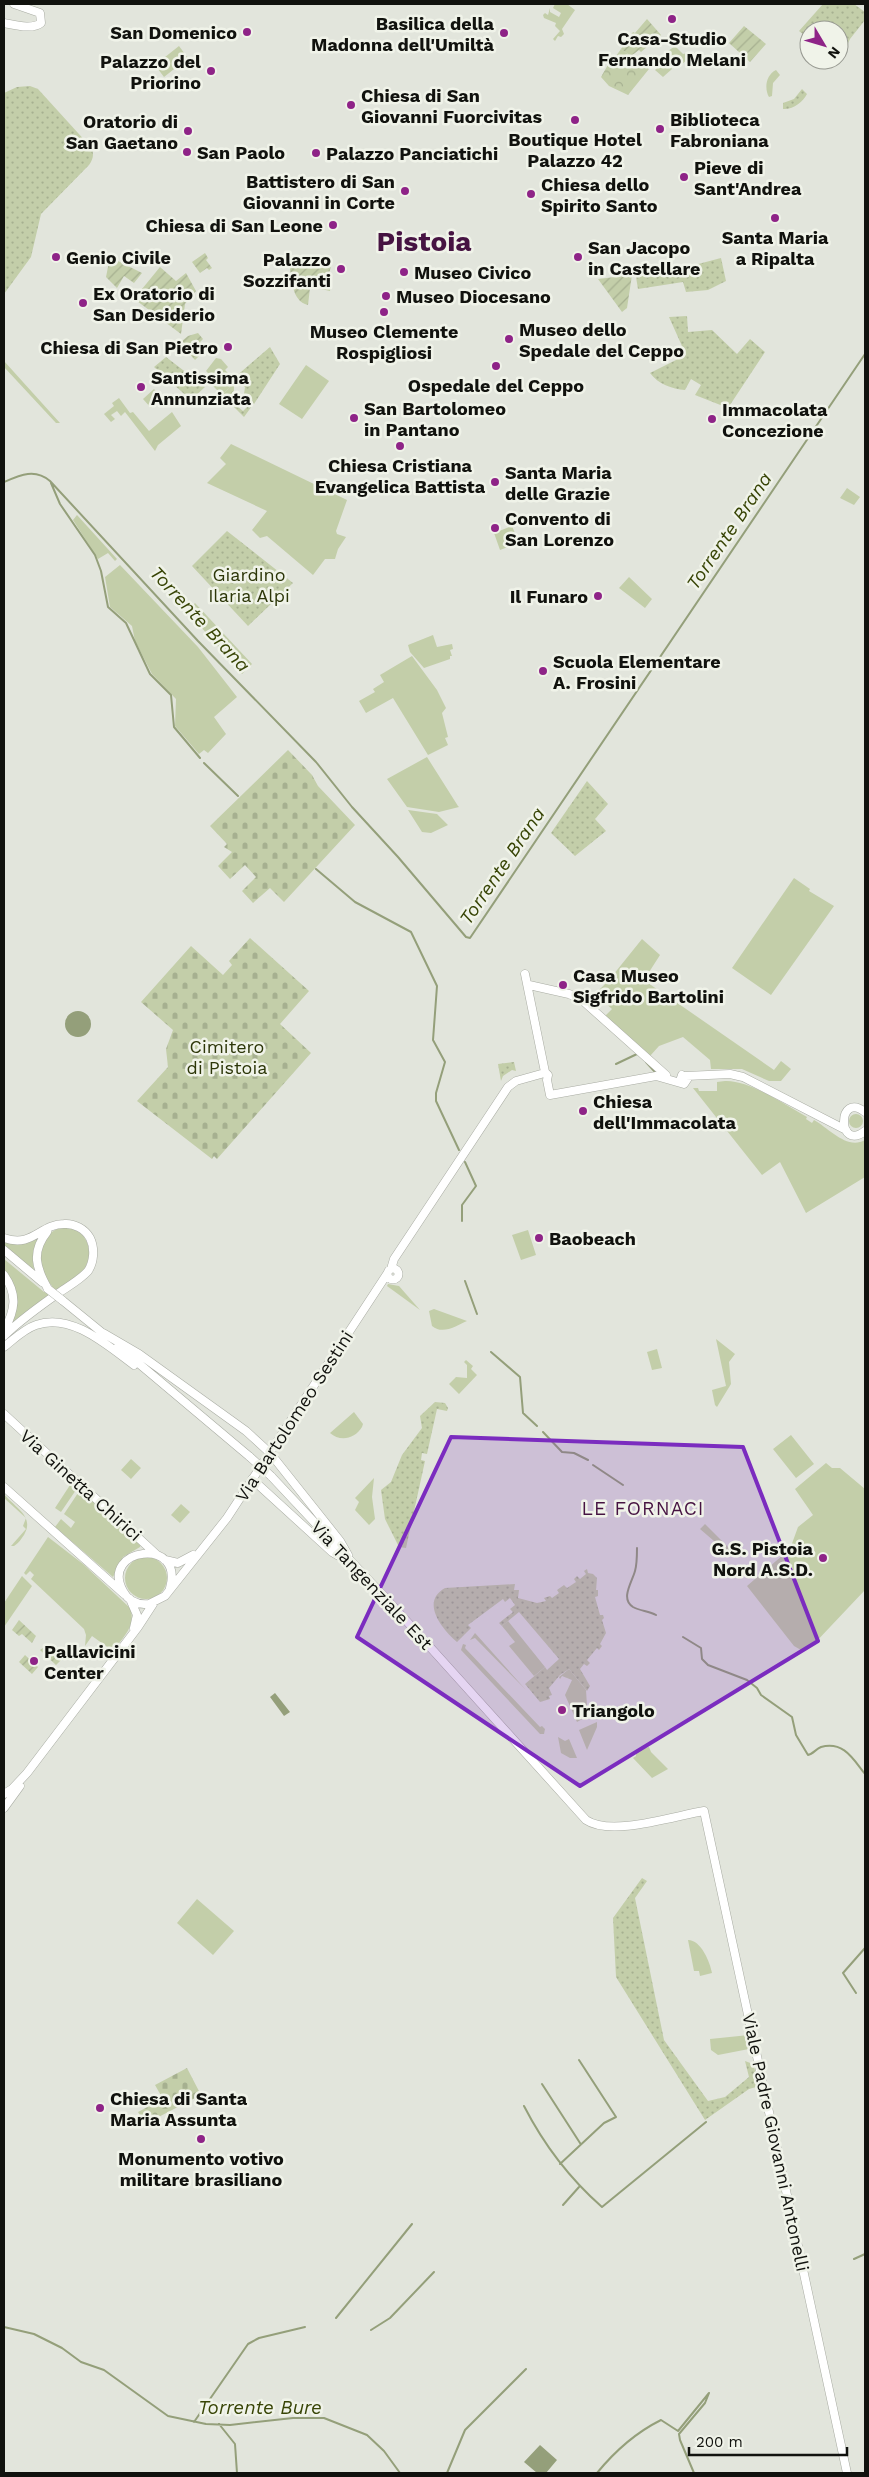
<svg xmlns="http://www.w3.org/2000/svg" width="869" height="2477" viewBox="0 0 869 2477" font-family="'Work Sans',sans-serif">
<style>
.grass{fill:#c3cea9}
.forest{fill:url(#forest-crowns)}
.cemetery{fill:url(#cemetery-stones)}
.park{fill:url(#park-dots)}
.garden{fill:url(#garden-furrows)}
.water{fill:#949f7a}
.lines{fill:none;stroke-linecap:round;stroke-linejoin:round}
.stream{stroke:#949f7a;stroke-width:2}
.major-casing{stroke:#a9aca3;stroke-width:9}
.major{stroke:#fff;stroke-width:8}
.major-bridge-casing{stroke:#a9aca3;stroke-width:9;stroke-linecap:butt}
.major-bridge{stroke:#fff;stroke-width:8}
.marked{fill:#7b2cbf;fill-opacity:0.2;stroke:#7b2cbf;stroke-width:4;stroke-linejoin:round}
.poi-dot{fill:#8e2387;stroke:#f0f3e9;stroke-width:2}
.labels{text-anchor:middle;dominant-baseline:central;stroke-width:5;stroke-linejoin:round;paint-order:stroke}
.poi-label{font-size:18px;font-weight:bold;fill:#11120e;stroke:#f0f3e9;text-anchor:start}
.park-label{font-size:18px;fill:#2c3608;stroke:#f0f3e9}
.street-label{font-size:18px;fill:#11120e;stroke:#f0f3e9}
.water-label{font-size:19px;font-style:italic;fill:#384506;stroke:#f0f3e9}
.neighbourhood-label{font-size:19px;letter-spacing:1px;fill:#461342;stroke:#f0f3e9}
.town-label{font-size:28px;font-weight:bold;fill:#461342;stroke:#f0f3e9}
</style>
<defs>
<pattern id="forest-crowns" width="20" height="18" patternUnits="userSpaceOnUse" patternTransform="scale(1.25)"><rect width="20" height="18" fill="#c3cea9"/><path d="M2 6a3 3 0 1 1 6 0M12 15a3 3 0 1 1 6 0" fill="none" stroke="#a6b090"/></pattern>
<pattern id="cemetery-stones" width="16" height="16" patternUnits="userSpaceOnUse" patternTransform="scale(1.25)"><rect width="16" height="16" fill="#c3cea9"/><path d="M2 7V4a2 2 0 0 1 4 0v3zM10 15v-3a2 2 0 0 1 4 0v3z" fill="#a6b090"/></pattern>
<pattern id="park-dots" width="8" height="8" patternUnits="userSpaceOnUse" patternTransform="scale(1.25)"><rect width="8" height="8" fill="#c3cea9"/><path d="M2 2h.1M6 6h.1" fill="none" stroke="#a6b090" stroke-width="1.8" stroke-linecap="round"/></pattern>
<pattern id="garden-furrows" width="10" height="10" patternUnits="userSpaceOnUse" patternTransform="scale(1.25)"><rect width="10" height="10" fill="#c3cea9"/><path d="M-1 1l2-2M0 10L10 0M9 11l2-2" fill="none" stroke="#a6b090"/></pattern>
</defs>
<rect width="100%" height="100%" fill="#e2e5dc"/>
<path class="grass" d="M555 4H567L575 10 562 29 564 34 561 37 558 36 555 41 553 39 560 31 555 26 556 23 544 18 543 15 545 13 548 15 550 8V12L559 17 561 13 553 8Z
M179 46 188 58 164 77 155 65Z
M675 46 683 54 688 53 691 56 679 67 675 63 673 65 664 54Z
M666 59 672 69 663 77 655 70Z
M776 70 780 75 773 83 772 96 769 97C764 88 766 75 776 70Z
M216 358 221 359 228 367 225 370 228 373 222 379 230 387 222 395 205 378 209 374 206 371Z
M4 361 60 423H56L4 367Z
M306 365 329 381 302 419 279 404Z
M154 389 162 398 151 408 143 399Z
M119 398 130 413 133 412 149 431 172 412 181 426 158 445 155 451 125 412 121 416 117 411 111 415 115 419 111 422 104 414 114 406 112 403Z
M231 444 347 500 336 531 337 534 346 537 338 549 335 559H325L313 575 267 536 260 538 252 530 267 511 207 483 226 464 220 458Z
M847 488 860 497 854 505 840 498Z
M77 515 117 559 115 561 108 553 98 559 73 520Z
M512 526 519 543 500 550 494 533Z
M120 565 198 647 237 697 214 717 226 734 208 753 204 750 199 754 175 726 176 699 152 674 135 641 132 626 110 607 105 577Z
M629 577 652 599 645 608 619 588Z
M195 603 252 664 242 674 187 611Z
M433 635 437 647 452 644 453 649 450 650 452 656H450V659L424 668 410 652 408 645Z
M412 656 437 690 446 708 442 713 448 737 445 738 448 745 428 755 393 698 366 713 359 701 375 692 373 689 384 682 380 675Z
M427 757 458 806 459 807 439 812 407 807 387 779Z
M408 810 437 814 448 825 431 833 422 832Z
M794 878 810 889 809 891 834 906 771 995 732 968Z
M642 939 660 955 644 980 672 1000 670 1002 673 1005 676 1002 774 1070 781 1061 791 1069 781 1081H769L742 1069H711L710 1060 683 1037 659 1046 650 1056 605 1016 612 1009 595 994 609 980Z
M725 1081C750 1080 785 1105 807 1117L806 1119 812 1123 814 1120C830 1129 847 1150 865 1140V1177L806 1213 780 1162 762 1175 693 1088H698L699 1091H717V1082Z
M849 1121a7 7 0 1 1 14 0a7 7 0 1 1-14 0Z
M60 1228C87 1225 98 1254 81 1273L12 1323C17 1306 4 1278 4 1259L44 1292 52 1286C35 1268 33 1237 60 1228Z
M528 1230 536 1255 521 1260 512 1235Z
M38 1239 33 1257 34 1271 4 1246V1241L22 1244Z
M388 1284 399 1286 420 1310 387 1286Z
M434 1309 467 1321C456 1326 443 1335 432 1326L429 1311Z
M716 1339 735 1354 729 1362 731 1384 717 1407 715 1405 712 1390 726 1386Z
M657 1349 662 1368 652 1370 647 1352Z
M466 1360 473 1366 471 1369 477 1375 459 1394 449 1384 456 1377 467 1378V1365L464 1362Z
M354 1412 363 1424 362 1427C355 1439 340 1442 330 1433Z
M791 1435 814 1464 796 1478 773 1449Z
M131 1459 141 1468 131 1479 121 1470Z
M826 1463 832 1468H840L865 1489V1590L813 1645 801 1650 794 1646 747 1586 790 1549 798 1527 813 1515 795 1489Z
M374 1478 372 1497 375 1519 369 1525 355 1510 359 1502 355 1498Z
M72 1482 78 1487 61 1512 55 1508Z
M80 1490 141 1544 140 1547 123 1557 113 1577 55 1527 61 1519 71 1528 75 1522 64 1514Z
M4 1494C15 1508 35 1516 24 1535 21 1539 19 1543 14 1546H11L26 1529 23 1526 26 1518 4 1498Z
M181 1504 190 1512 180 1523 171 1515Z
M705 1524 730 1549 725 1554H716L721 1547 700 1529Z
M48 1537 83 1564 130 1608C137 1626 122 1638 113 1651L92 1636 85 1646 86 1635 84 1629 31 1579 34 1575 30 1571 26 1575 24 1573Z
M125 1578a21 21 0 1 1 42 0a21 21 0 1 1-42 0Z
M22 1576 32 1586 4 1627V1603Z
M508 1621 545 1667 534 1676 509 1646 515 1642 502 1626Z
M475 1633 526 1690 475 1638 470 1640Z
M463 1644 466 1645 465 1648 540 1727 542 1726 545 1729 544 1734H540L461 1650Z
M569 1669 586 1690 587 1706 591 1714 577 1722 565 1695 572 1680 562 1676 560 1679 559 1677Z
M597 1722V1727L587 1750 579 1730Z
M558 1737 565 1741 569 1739 577 1758H570L561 1753Z
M649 1747 651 1752 668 1769 652 1778 633 1758 636 1756V1750Z
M197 1899 234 1931 213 1955 177 1923Z
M688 1940C701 1940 710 1962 712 1973L700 1976 699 1971H694Z
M749 2035 751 2044 749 2049 718 2055 711 2050 710 2039Z"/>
<path class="forest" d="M621 49 638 61 640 60 649 69 628 95 609 86 601 77 609 63H611Z"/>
<path class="cemetery" d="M288 750 312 775 318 786 355 825 284 902 270 888 253 903 242 891 256 877 245 865 230 879 218 866 232 852 224 847 227 844 210 826Z
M250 938 309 991 280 1024 311 1053 217 1159 214 1156 212 1159 137 1101 168 1067 166 1049 173 1030 141 1002 191 946 223 975 232 965 229 961Z
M187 2068 201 2095 145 2124 138 2112 163 2099 155 2085Z"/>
<path class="park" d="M823 4H854L865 12V20L850 39 842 56H839V30H809V33L804 35 799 31Z
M30 86 38 89 88 144C95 151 94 158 89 165L41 214 31 257 4 294V93L17 87Z
M802 89 807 94C803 102 793 110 783 109V103L794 99Z
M721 258 726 281 708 290 686 292 683 282 638 289 636 277 639 274 687 267Z
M687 316 688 332 712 330 737 354 750 339 765 352 728 408 695 395 701 385 691 379 685 390C672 389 658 384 650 373L686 355 669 317Z
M270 347 280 364 254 404 244 394 245 387 239 382 234 384V391L228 398 243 411 250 404 252 406 244 417 222 395 230 387 222 379 228 373 234 378Z
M166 357 205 387 191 400 154 367Z
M227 531 293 583 248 626 192 566Z
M587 781 608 804 595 819 606 831 575 856 551 833Z
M514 1062 516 1071 512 1070 503 1076 501 1081 498 1064Z
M435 1402 445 1403 448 1408 447 1411 437 1409 427 1454 422 1453 421 1460 425 1461 406 1548 399 1547 385 1519 381 1490 391 1482 402 1455 422 1428 420 1416Z
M587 1569 588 1573 593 1574 597 1578 596 1590H598V1596L595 1597 600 1615H603L604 1618 602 1620 606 1633 600 1644 602 1646 599 1650 597 1648 587 1660 590 1663 587 1666 584 1664 580 1669 590 1686 587 1691 569 1669 560 1675 549 1688 552 1695 549 1696 550 1699 540 1702 525 1684 545 1667 547 1670 559 1659 519 1612 502 1626 499 1623 513 1612 510 1609 515 1605 510 1598 505 1602 503 1599 468 1625 471 1628 457 1642C442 1629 420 1602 445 1588L515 1584 514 1590H519L518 1598 537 1603 546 1601 544 1598 550 1596 552 1598 559 1593 557 1590 564 1585 567 1588 576 1582 574 1579 577 1576 580 1579 586 1574 584 1571Z
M642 1878 647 1881 635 1898 664 2040 708 2101 725 2097 749 2077 745 2061 753 2064 760 2086 749 2089 705 2120 616 1977 613 1918Z"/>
<path class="garden" d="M647 19 661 35 641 52 639 50 631 56 621 49 633 32 635 33Z
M744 26 766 44 750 62 729 43Z
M205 253 208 258 206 260 212 268 209 270 207 268 200 273 192 262Z
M110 257 142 273 134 283 124 276 117 288 106 277Z
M326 260 332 262 328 278 332 279 330 291 321 289V285L316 284 315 288H310L308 305C291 301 292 278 289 263Z
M160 267 176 281 186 273 196 291 185 304 181 334 137 301 142 289Z
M632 275 627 308 622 312 598 279Z
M198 333 203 339 200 342 208 347 195 360 186 350 188 347 182 341 188 336Z
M19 1620 36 1636 32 1643 22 1634 19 1636 12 1630Z
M47 1645 62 1659 56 1665 40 1650Z
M25 1655 38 1667 32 1674 19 1662Z"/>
<path class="water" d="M65 1024a13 13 0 1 1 26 0a13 13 0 1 1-26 0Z
M275 1693 290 1712 284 1716 270 1697Z
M540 2445 557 2460 546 2473H537L524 2462Z"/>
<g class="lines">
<path class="stream" d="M4 482C20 475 35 468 50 481L198 641 316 762 352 807 398 857 466 937 470 938 865 354
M51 483 60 504 95 555 101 571 108 607 126 623 150 674 171 695 174 727 200 758
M204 763 238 796
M316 869 355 902 411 932 437 986 433 1040 445 1062 436 1093V1101L459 1150
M646 1062 655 1072
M616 1064 637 1054
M462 1221V1205L476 1186 465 1162
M465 1281 477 1314
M491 1352 520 1377 523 1413 537 1426
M543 1432 562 1452 574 1453 588 1460
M593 1465 623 1485
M637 1548C637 1556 637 1564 635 1571 632 1582 620 1599 633 1607 640 1611 649 1611 656 1615
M683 1637 701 1648 702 1659 708 1665 747 1680 757 1688 761 1695 792 1717 796 1735 808 1755C813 1754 816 1749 821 1747 844 1741 853 1759 865 1774
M856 1993 843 1973 865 1948
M542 2084 580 2143
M524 2106C544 2145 569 2178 602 2207L706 2122
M560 2164 604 2123 616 2117 579 2060
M563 2205 579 2187
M854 2259 865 2254
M336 2318 412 2224
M4 2327 34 2334 62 2348 81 2362 104 2370 168 2416 206 2424 230 2425 293 2418H324L367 2435 384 2451 400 2473
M371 2330 390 2318 434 2272
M194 2422 248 2344 259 2338 305 2327
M219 2424 235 2444 237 2473
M447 2473 465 2430 526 2369
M597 2473C615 2451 635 2433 661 2420L678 2431 709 2393
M694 2473 680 2440 679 2434 705 2403 709 2393"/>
<g class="major-casing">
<path id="major" d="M4 23C15 25 32 30 41 23L40 13 14 4
M525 974 545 1072 548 1075 547 1080 550 1095 656 1076 684 1084 688 1078 682 1075 680 1081
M529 985 569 994 582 1000 666 1075
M686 1076 730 1074 743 1077 846 1130
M865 1112C837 1090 837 1153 865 1131
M47 1232C31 1252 36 1268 48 1289
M4 1238C33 1248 40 1224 64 1224 74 1223 85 1229 90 1238 95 1248 94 1262 88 1271 80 1280 67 1287 57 1294 39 1307 20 1320 4 1336
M4 1250 42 1282
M387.5 1274a5.5 5.5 0 1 1 11 0a5.5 5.5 0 1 1-11 0Z
M391 1269 394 1259 508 1087 516 1081 541 1074
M4 1275C18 1295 15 1310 4 1331
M62 1300 105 1335
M103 1333 139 1354 246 1431 270 1453 340 1541 348 1555
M118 1346 250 1457
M4 1347C14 1339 24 1329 36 1325 71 1312 108 1346 134 1365
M4 1414 157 1555
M271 1476 393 1606 586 1820C611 1837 674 1816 704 1811L847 2473
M252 1479 332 1552 346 1560
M4 1487 124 1594
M165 1560 178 1563 193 1555
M170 1588C185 1536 99 1548 123 1591 128 1601 138 1605 149 1604L165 1596 227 1518 387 1274
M130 1599 137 1615 134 1628
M4 1794 12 1789 27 1773 138 1627 153 1604
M4 1808 20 1786"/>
</g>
<use href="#major" class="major"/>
<g class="major-bridge-casing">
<path id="major-bridge" d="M48 1289 62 1300
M250 1457 271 1476"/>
</g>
<use href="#major-bridge" class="major-bridge"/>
</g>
<path class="marked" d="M451 1437 743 1447 818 1641 580 1786 357 1637Z"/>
<g class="poi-dot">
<circle cx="672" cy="19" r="5"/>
<circle cx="247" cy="32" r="5"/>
<circle cx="504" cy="33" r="5"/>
<circle cx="211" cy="71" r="5"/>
<circle cx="351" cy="105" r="5"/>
<circle cx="575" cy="120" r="5"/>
<circle cx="660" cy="129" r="5"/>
<circle cx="188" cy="131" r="5"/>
<circle cx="187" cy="152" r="5"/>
<circle cx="316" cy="153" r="5"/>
<circle cx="684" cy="177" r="5"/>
<circle cx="405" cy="191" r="5"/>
<circle cx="531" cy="194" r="5"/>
<circle cx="775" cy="218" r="5"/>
<circle cx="333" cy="225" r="5"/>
<circle cx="56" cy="257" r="5"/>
<circle cx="578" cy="257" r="5"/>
<circle cx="341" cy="269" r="5"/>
<circle cx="404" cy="272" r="5"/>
<circle cx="386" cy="296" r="5"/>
<circle cx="83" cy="303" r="5"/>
<circle cx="384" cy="312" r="5"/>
<circle cx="509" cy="339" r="5"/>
<circle cx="228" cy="347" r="5"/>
<circle cx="496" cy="366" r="5"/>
<circle cx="141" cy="387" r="5"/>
<circle cx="354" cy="418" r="5"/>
<circle cx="712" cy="419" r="5"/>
<circle cx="400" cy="446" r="5"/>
<circle cx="495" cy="482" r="5"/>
<circle cx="495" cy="528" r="5"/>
<circle cx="598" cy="596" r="5"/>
<circle cx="543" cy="671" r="5"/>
<circle cx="563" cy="985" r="5"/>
<circle cx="583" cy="1111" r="5"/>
<circle cx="539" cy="1238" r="5"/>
<circle cx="823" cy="1558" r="5"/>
<circle cx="34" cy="1661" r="5"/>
<circle cx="562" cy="1710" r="5"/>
<circle cx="100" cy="2108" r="5"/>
<circle cx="201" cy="2139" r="5"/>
</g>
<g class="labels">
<g class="poi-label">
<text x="494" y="23" text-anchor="end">Basilica della<tspan x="494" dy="21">Madonna dell'Umiltà</tspan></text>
<text x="237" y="32" text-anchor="end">San Domenico</text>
<text x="672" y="38" text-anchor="middle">Casa-Studio<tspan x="672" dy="21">Fernando Melani</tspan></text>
<text x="201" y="61" text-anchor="end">Palazzo del<tspan x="201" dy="21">Priorino</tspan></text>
<text x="361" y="95">Chiesa di San<tspan x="361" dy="21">Giovanni Fuorcivitas</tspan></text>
<text x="670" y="119">Biblioteca<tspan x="670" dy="21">Fabroniana</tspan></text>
<text x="178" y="121" text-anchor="end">Oratorio di<tspan x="178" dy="21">San Gaetano</tspan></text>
<text x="575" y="139" text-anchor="middle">Boutique Hotel<tspan x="575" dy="21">Palazzo 42</tspan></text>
<text x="197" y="152">San Paolo</text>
<text x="326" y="153">Palazzo Panciatichi</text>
<text x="694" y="167">Pieve di<tspan x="694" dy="21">Sant'Andrea</tspan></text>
<text x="395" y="181" text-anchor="end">Battistero di San<tspan x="395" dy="21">Giovanni in Corte</tspan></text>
<text x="541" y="184">Chiesa dello<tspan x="541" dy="21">Spirito Santo</tspan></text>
<text x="323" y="225" text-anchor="end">Chiesa di San Leone</text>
<text x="775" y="237" text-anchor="middle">Santa Maria<tspan x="775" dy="21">a Ripalta</tspan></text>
<text x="588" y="247">San Jacopo<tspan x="588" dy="21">in Castellare</tspan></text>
<text x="66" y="257">Genio Civile</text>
<text x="331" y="259" text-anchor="end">Palazzo<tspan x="331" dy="21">Sozzifanti</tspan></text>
<text x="414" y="272">Museo Civico</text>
<text x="93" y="293">Ex Oratorio di<tspan x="93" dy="21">San Desiderio</tspan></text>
<text x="396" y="296">Museo Diocesano</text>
<text x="519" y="329">Museo dello<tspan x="519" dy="21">Spedale del Ceppo</tspan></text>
<text x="384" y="331" text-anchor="middle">Museo Clemente<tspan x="384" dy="21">Rospigliosi</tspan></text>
<text x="218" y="347" text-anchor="end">Chiesa di San Pietro</text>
<text x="151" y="377">Santissima<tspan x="151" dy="21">Annunziata</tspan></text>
<text x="496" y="385" text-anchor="middle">Ospedale del Ceppo</text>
<text x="364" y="408">San Bartolomeo<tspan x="364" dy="21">in Pantano</tspan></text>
<text x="722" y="409">Immacolata<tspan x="722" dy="21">Concezione</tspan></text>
<text x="400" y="465" text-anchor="middle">Chiesa Cristiana<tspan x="400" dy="21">Evangelica Battista</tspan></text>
<text x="505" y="472">Santa Maria<tspan x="505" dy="21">delle Grazie</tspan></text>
<text x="505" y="518">Convento di<tspan x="505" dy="21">San Lorenzo</tspan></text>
<text x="588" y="596" text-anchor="end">Il Funaro</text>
<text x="553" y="661">Scuola Elementare<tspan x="553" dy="21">A. Frosini</tspan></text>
<text x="573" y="975">Casa Museo<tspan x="573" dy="21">Sigfrido Bartolini</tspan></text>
<text x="593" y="1101">Chiesa<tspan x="593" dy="21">dell'Immacolata</tspan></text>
<text x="549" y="1238">Baobeach</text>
<text x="813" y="1548" text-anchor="end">G.S. Pistoia<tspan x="813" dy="21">Nord A.S.D.</tspan></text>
<text x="44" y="1651">Pallavicini<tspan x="44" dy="21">Center</tspan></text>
<text x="572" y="1710">Triangolo</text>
<text x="110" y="2098">Chiesa di Santa<tspan x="110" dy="21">Maria Assunta</tspan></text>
<text x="201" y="2158" text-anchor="middle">Monumento votivo<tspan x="201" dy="21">militare brasiliano</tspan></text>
</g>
<g class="park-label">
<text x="249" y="574">Giardino<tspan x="249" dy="21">Ilaria Alpi</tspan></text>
<text x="227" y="1046">Cimitero<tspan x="227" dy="21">di Pistoia</tspan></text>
</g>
<g class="street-label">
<text transform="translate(294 1416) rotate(-57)">Via Bartolomeo Sestini</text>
<text transform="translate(81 1485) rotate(42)">Via Ginetta Chirici</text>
<text transform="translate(372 1585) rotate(47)">Via Tangenziale Est</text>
<text transform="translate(776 2142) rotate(78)">Viale Padre Giovanni Antonelli</text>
</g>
<g class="water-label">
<text transform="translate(729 531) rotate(-56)">Torrente Brana</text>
<text transform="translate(200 619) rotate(47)">Torrente Brana</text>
<text transform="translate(502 866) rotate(-56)">Torrente Brana</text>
<text x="260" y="2407">Torrente Bure</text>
</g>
<g class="neighbourhood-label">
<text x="643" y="1508">LE FORNACI</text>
</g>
<g class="town-label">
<text x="424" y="241">Pistoia</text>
</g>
</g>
<rect width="869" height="2477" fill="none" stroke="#11120e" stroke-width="10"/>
<g transform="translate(824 45) rotate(128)"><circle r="24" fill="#f0f3e9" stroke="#979991"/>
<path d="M0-4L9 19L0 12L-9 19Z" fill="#8e2387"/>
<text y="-8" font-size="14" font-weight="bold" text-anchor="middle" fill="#11120e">N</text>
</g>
<path d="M689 2447v8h158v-8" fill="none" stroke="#11120e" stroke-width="2.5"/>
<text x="696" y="2447" font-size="15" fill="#11120e" stroke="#f0f3e9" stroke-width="4" paint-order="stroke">200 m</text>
</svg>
